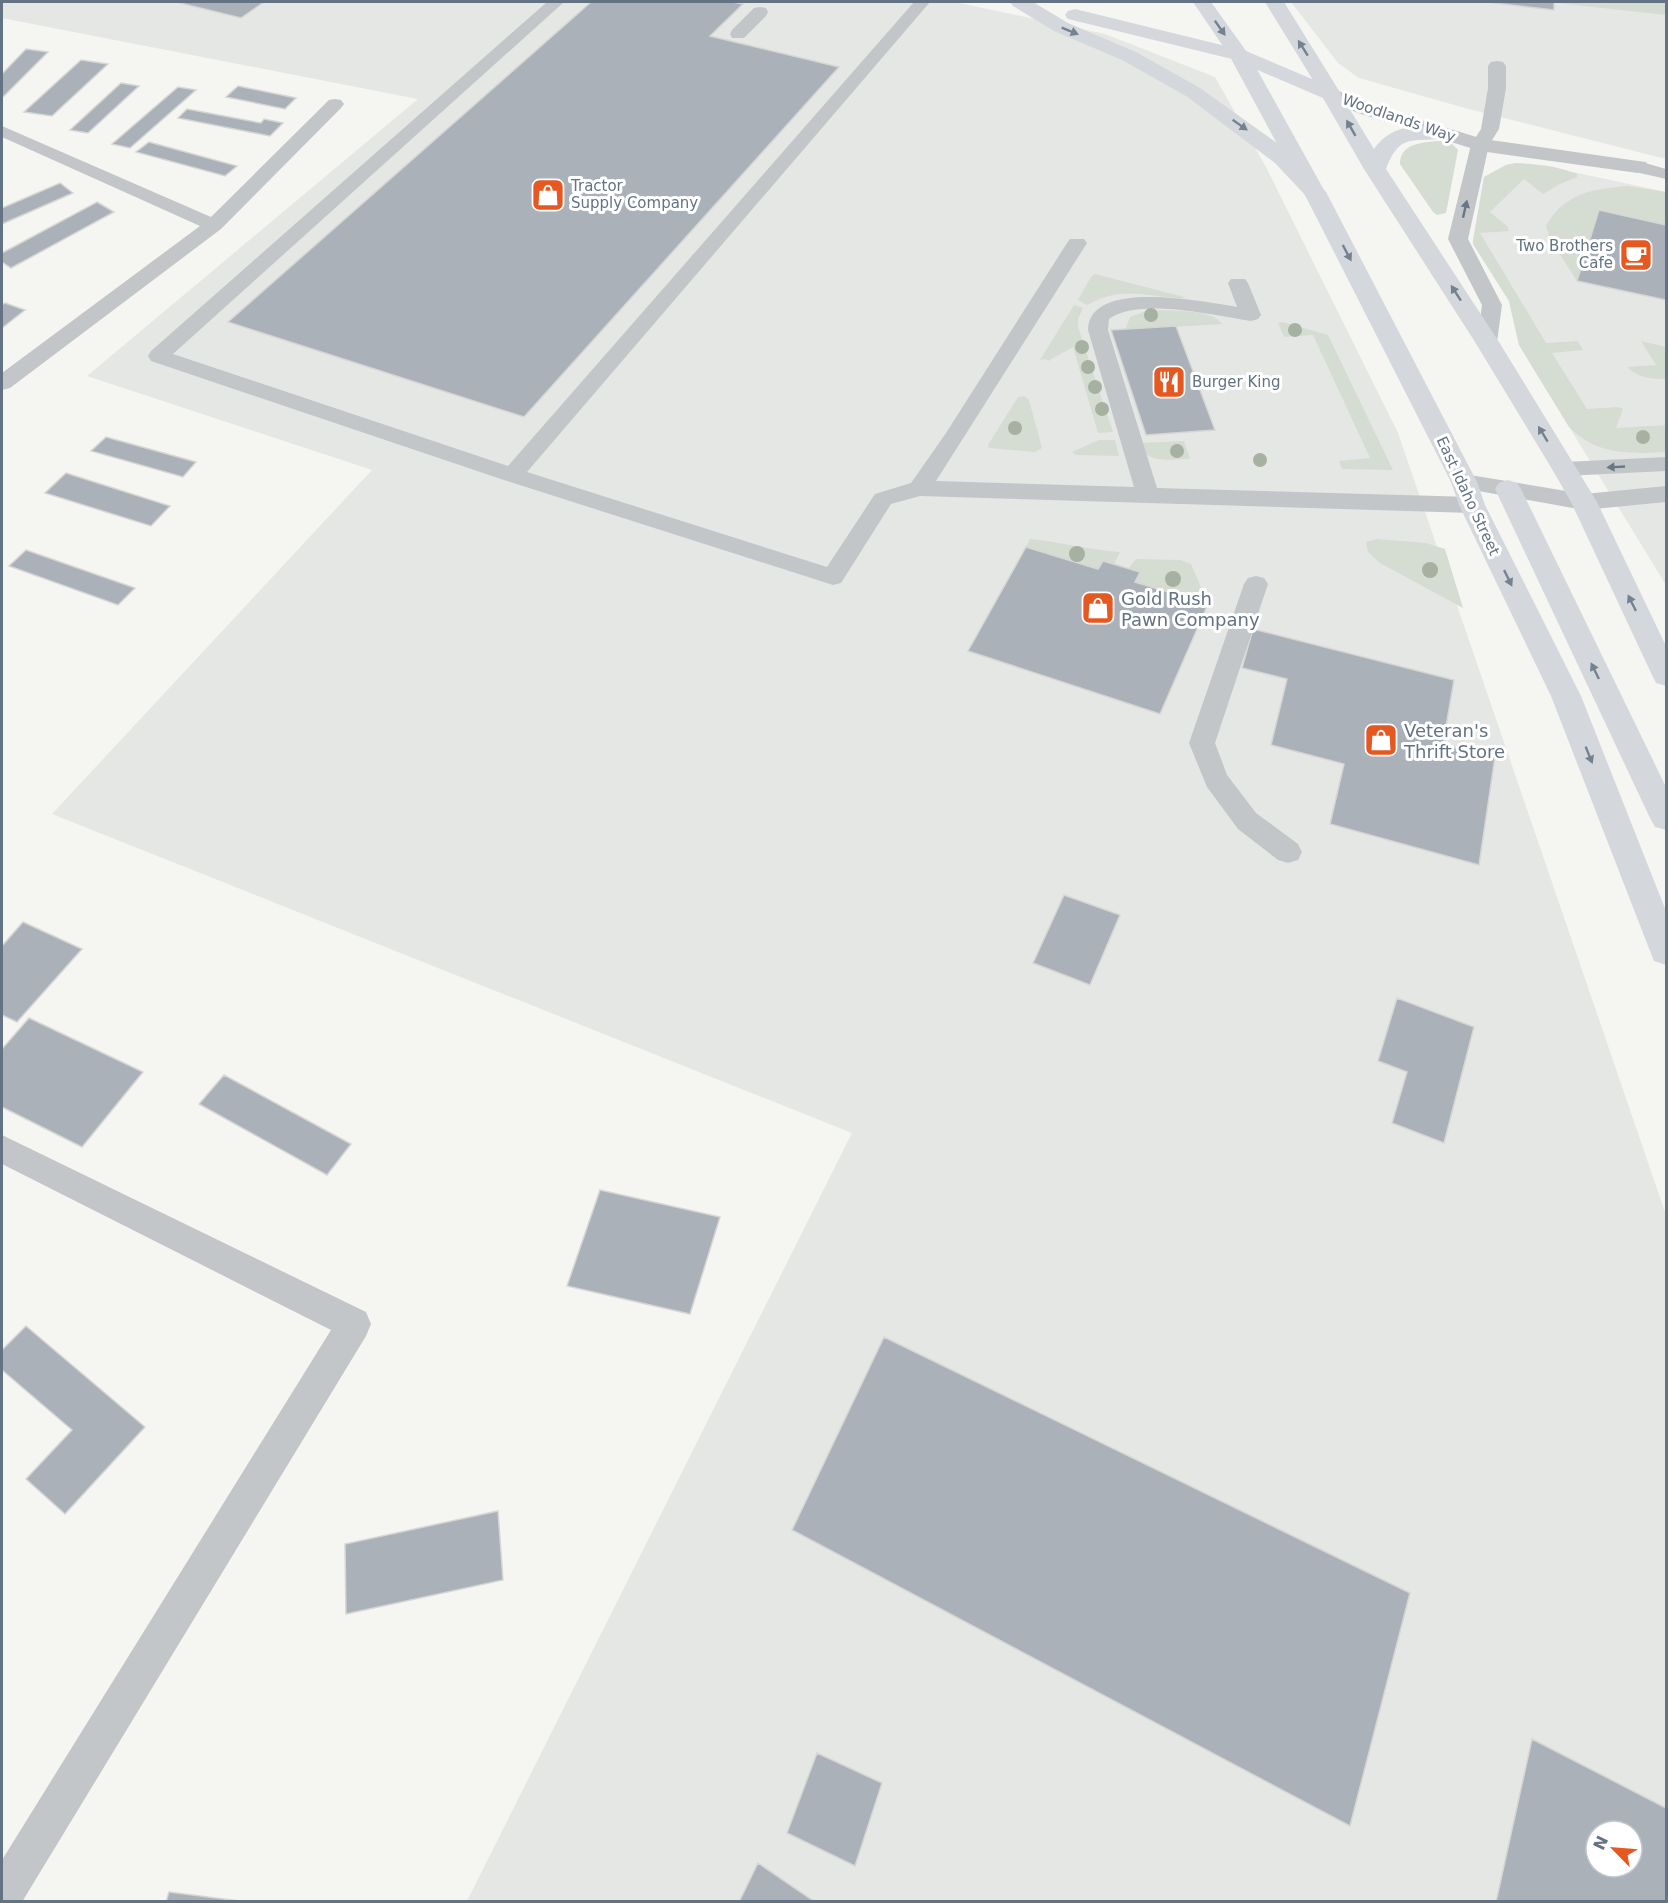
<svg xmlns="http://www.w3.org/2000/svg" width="1668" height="1903" viewBox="0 0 1668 1903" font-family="'DejaVu Sans',sans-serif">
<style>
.built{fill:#e5e7e5;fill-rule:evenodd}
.green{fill:#d5dcd2}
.building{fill:#aab1b8;stroke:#d6d6d4;stroke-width:1.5;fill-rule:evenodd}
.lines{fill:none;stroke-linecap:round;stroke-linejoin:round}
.lane{fill:#c2c6c9;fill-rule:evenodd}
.street{fill:#c2c6c9;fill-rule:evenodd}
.primary{fill:#d4d8dc;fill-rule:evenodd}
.highway{fill:#d4d8dc;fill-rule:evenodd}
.tree{fill:#a6b1a2}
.oneway{fill:#748290}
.oneway2{fill:#687786}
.labels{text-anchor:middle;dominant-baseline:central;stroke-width:6;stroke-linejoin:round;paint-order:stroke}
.far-street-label{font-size:15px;fill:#637383;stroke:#fff}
.far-poi-label{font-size:15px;fill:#637383;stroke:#fff;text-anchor:start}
.poi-label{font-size:18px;fill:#637383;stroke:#fff;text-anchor:start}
</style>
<rect width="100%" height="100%" fill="#f5f5f1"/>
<path class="built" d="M2 2H955L1105 34 1215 77 1266 167 1398 433 1666 1215V1901H467L852 1133 52 814 372 470 87 376 418 99 2 18ZM1596 1831H1632V1867H1596Z
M1291 2H1666V159L1465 108 1359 78 1338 63Z
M1516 163 1550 167 1666 192V585L1519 345 1509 301 1473 244 1484 177 1506 165Z"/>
<path class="green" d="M1557 2H1666V15L1557 3Z
M1442 141 1451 143 1458 150 1446 213 1437 215 1433 212 1400 164C1400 142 1426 142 1442 141Z
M1516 163C1537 164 1558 166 1577 174V177L1560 184 1543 194 1524 179 1490 212 1508 227 1509 231 1480 233 1546 343 1578 341 1583 350 1552 353 1587 409 1618 407 1623 409 1616 428 1666 425V452C1630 454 1596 455 1569 427L1519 345 1509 301 1473 244V240L1484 177 1506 165Z
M1628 186 1666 192 1665 225 1599 210 1577 281 1550 239 1546 226C1564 193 1593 189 1628 186Z
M1095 274 1184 297 1185 298C1148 298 1124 284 1087 305L1078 300 1091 277Z
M1074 305 1083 308 1078 319V327L1113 432 1098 433 1073 347 1048 361 1046 359 1040 360Z
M1149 310C1167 311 1211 308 1222 324L1125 330 1130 317Z
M1283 322 1328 335 1393 470 1342 469 1339 461 1370 458 1313 335 1284 337 1278 323Z
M1641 341 1666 347 1665 379C1650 379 1639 378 1627 367L1656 365Z
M1024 396 1029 400 1042 448 1035 452 989 448 988 445 1018 397Z
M1099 440H1115L1119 456 1076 455 1072 452Z
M1184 441 1190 459C1170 459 1147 465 1138 443Z
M1030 539C1061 542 1089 550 1120 552L1114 564 1103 561 1098 569 1026 547Z
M1377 539 1426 543 1445 549 1463 608 1380 563 1368 552 1366 542Z
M1136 559 1180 560 1191 564 1208 604 1135 582 1128 569Z"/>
<path class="building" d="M176 2H264L241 18Z
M591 2H733L743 4 710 36 839 67 524 417 228 322Z
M1487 2H1554V10Z
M26 49 48 52 2 98V74Z
M81 60 108 64 52 116 24 112Z
M121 83 139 86 88 133 70 130Z
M238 86 296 98 285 109 226 97Z
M178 87 196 90 130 148 112 144Z
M187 109 261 123 264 119 283 123 270 136 178 118Z
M149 142 237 166 225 176 136 152Z
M60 183 73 193 2 224V208Z
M97 202 114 212 11 268 2 262V253Z
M1599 210 1666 225V300L1577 281Z
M5 303 25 310 2 328V305Z
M1176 326 1215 430 1146 435 1111 330Z
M106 437 196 462 183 477 91 451Z
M66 473 170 506 151 526 45 493Z
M1026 547 1098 569 1103 561 1140 572 1135 582 1208 604 1160 714 968 651Z
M26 550 135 588 118 605 9 566Z
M1253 629 1454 680 1443 744 1495 757 1479 865 1330 824 1344 764 1271 745 1287 679 1242 668Z
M1064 895 1120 915 1090 985 1033 963Z
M23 922 82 949 17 1022 2 1015V946Z
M1397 998 1474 1027 1444 1143 1392 1123 1407 1072 1378 1061Z
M29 1018 143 1072 82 1147 2 1107V1049Z
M224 1075 351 1144 327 1175 199 1104Z
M600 1190 720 1217 690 1314 567 1286Z
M26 1326 145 1427 65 1514 26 1479 72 1430 2 1370V1350Z
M884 1337 1410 1593 1350 1826 792 1530Z
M498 1511 503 1580 346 1614 345 1544Z
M1532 1739 1666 1808V1902H1496ZM1596 1831H1632V1867H1596Z
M817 1753 882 1783 855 1866 787 1833Z
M758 1863 815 1902H739Z
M169 1892 247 1902H166Z"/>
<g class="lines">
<path class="lane" d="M547 2H564L173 354 508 466 914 2H930L527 472 827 567 875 494 911 483 946 433 1067 243 1070 239H1084L1087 243 936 481 1134 487 1088 330C1089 278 1205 302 1237 307L1228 283 1231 279H1245L1248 283 1261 315 1258 319 1251 321C1215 316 1140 297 1109 319L1108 330 1157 488 1472 497 1480 499 1483 505 1480 511 1472 513 920 496 891 504 841 583 833 585 504 480 151 361 148 356 151 351Z
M760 7 766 8 768 12 766 16 744 38H732L730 34 732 30 754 8Z
M1497 61 1503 62 1506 66V88L1499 129 1489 145 1468 239 1502 305 1497 342 1494 347 1487 348 1480 347 1477 342 1482 305 1448 239 1471 145 1481 129 1488 88V66L1491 62Z
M335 99 341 100 344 104 341 108 221 229 10 388 2 390V373L200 226 2 137V126L211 217 329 100Z
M1638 161 1666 169V179L1631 171 1629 167 1631 163Z
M1666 457V471L1565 476 1557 474 1554 469 1557 464 1565 462Z
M1464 474 1584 494 1666 486V502L1584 510 1456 487 1453 482 1456 477Z
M1256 576 1264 578 1268 584 1215 743 1227 775 1256 813 1298 844 1302 852 1298 860 1288 863 1278 860 1238 829 1207 787 1189 743 1244 584 1248 578Z
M2 1135 366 1312 371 1324 366 1336 22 1902H2V1860L331 1330 2 1164Z"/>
<path class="street" d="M1331 88 1372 105 1483 139 1638 161 1646 162 1649 167 1646 172 1638 173 1480 151 1358 113 1324 98 1321 94 1324 90Z"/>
<path class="primary" d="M1193 2H1211L1249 55 1329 199 1326 204 1318 206 1310 204 1307 199 1229 55Z
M1265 2H1284L1341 94 1338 98 1331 100 1324 98Z"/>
<path class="highway" d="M1010 2H1033L1068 23 1136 52 1200 88 1291 153 1326 192 1477 482 1485 505 1581 696 1666 911V965L1654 961 1650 951 1551 696 1459 505 1451 482 1305 195 1275 163 1186 96 1122 60 1054 31 1013 6Z
M1075 9 1246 51 1338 90 1374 149C1390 125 1422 122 1447 129L1451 133 1447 137C1416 145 1401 129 1386 169L1499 342 1597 502 1666 646V686L1656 683 1652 675 1571 502 1552 469 1475 342 1364 169 1323 98 1232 59 1068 19 1065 15 1068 11Z
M1508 480 1517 483 1521 489 1666 787V830L1655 827 1650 818 1495 489 1499 483Z"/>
</g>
<g class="tree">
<circle cx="1151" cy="315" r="7"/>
<circle cx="1295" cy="330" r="7"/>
<circle cx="1082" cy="347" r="7"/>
<circle cx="1088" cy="367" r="7"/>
<circle cx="1095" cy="387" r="7"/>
<circle cx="1102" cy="409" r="7"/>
<circle cx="1015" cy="428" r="7"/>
<circle cx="1643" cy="437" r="7"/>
<circle cx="1177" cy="451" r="7"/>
<circle cx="1260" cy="460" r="7"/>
<circle cx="1077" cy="554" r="8"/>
<circle cx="1430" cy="570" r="8"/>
<circle cx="1173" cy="579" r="8"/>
</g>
<defs><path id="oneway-solid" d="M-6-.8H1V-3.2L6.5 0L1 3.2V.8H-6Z" transform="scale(1.5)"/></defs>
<g class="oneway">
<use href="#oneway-solid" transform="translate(1220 28) rotate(55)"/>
<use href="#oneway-solid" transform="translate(1070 31) rotate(22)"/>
<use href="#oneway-solid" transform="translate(1303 48) rotate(-122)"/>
<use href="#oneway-solid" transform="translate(1240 125) rotate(35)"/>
<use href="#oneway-solid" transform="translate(1351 128) rotate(-120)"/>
<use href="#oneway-solid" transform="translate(1347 253) rotate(62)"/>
<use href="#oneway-solid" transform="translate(1456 293) rotate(-123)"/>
<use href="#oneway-solid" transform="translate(1543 434) rotate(-121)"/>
<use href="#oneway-solid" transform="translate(1508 578) rotate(64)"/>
<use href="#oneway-solid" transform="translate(1632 603) rotate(-116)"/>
<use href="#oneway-solid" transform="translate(1595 671) rotate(-116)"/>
<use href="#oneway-solid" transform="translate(1589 755) rotate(68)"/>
</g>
<g class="oneway2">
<use href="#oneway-solid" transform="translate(1465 209) rotate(-77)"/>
<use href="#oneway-solid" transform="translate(1616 467) rotate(177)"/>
</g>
<defs>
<g id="shop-square" transform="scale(1.725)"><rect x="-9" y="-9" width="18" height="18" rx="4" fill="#e55821" stroke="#fff"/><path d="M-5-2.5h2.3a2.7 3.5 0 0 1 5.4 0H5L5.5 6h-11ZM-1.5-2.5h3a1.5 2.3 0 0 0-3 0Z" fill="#fff"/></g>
<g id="cafe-square" transform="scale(1.725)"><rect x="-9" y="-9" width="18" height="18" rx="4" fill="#e55821" stroke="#fff"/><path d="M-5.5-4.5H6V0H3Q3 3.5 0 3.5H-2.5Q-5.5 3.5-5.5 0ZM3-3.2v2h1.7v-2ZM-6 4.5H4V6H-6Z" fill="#fff"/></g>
<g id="restaurant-square" transform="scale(1.725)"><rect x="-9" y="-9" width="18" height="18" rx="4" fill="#e55821" stroke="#fff"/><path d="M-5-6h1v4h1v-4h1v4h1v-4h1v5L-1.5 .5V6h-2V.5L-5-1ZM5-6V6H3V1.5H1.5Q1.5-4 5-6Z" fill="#fff"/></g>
</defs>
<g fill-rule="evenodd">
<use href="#shop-square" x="548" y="195"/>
<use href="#cafe-square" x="1636" y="255"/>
<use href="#restaurant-square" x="1169" y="382"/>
<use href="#shop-square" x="1098" y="608"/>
<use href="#shop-square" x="1381" y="740"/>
</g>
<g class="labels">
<g class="far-street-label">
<text transform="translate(1399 118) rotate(19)">Woodlands Way</text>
<text transform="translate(1468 496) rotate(65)">East Idaho Street</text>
</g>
<g class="far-poi-label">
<text x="571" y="186">Tractor<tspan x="571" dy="17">Supply Company</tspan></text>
<text x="1613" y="246" text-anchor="end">Two Brothers<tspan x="1613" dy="17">Cafe</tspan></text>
<text x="1192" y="382">Burger King</text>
</g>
<g class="poi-label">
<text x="1121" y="598">Gold Rush<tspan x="1121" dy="21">Pawn Company</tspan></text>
<text x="1404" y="730">Veteran's<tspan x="1404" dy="21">Thrift Store</tspan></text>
</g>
</g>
<rect width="1668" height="1903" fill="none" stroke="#637383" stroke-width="6"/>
<g transform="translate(1614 1849) rotate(295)"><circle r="28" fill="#ffffff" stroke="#c1c7cd" stroke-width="1.5"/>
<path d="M0-4.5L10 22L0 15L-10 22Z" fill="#e55821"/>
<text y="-9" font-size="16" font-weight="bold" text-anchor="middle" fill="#637383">N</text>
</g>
</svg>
